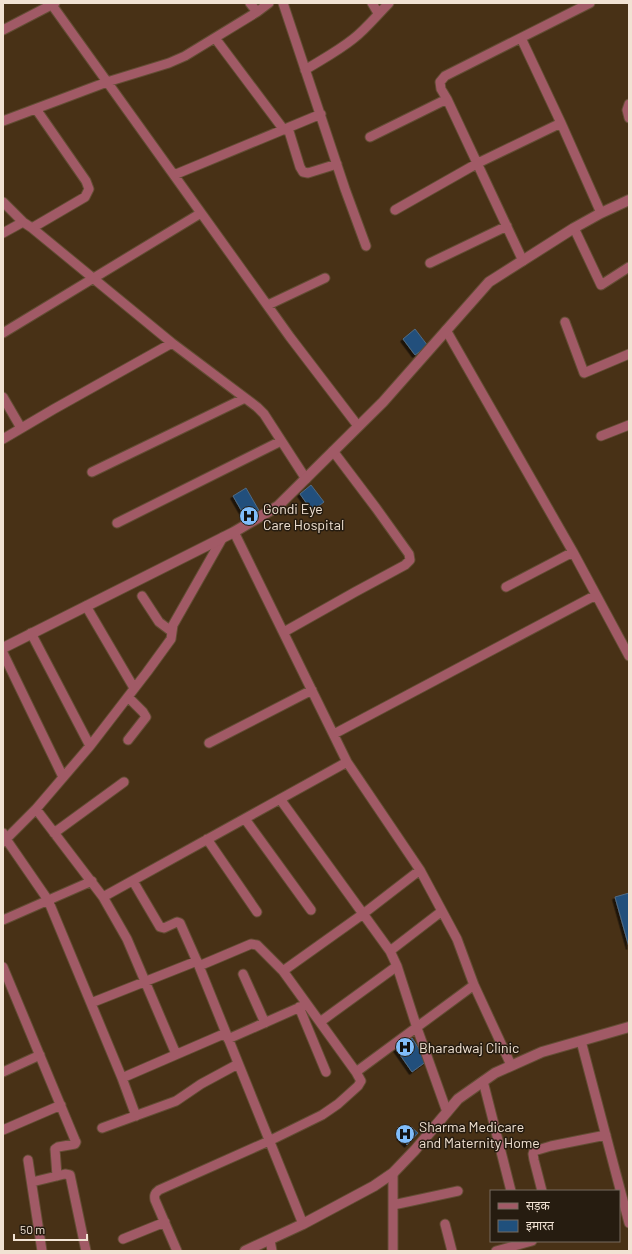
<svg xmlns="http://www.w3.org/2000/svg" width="632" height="1254" viewBox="0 0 632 1254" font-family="Barlow,'Noto Sans Devanagari',sans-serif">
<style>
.building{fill:#20507c;stroke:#506a84;filter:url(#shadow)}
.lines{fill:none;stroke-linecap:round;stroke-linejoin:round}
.minor-casing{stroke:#634d34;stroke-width:11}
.tertiary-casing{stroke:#634d34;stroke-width:12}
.minor{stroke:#a15a66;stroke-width:9}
.tertiary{stroke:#a15a66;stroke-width:10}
.labels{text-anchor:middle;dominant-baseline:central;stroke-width:3;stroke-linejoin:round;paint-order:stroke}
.poi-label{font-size:14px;fill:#f1e2d3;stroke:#261c10;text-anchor:start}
</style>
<defs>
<filter id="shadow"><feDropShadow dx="-2.5" dy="2.5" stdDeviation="0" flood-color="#0009"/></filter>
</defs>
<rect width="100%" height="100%" fill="#483116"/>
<path class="building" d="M415 329 428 346 415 355 403 339Z
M311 485 324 502 312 511 300 494Z
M246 488 261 514 248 522 233 496Z
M629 893V947L615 897Z
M412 1038 427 1061 412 1072 396 1049Z
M410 1126 418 1133 407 1145 399 1137Z"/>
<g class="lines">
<g class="minor-casing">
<path id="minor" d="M250 3 257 12
M283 3 345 189 366 246
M372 3 378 13
M52 5 290 337 358 426
M3 30 55 3
M215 38 284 130
M521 38 561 123 601 213
M305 70C321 60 338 51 353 39 366 29 377 15 389 3
M629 104 627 110 629 118
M3 121 107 82 169 63 185 56 257 12 269 3
M288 128 300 167 303 172 308 173 337 164
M370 137 447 99
M174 175 321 114
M3 202 23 222 32 228 172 343 257 407 264 414 306 479
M395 210 478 163 561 123
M32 228 85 197 89 189 86 181 36 109
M574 228 601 285 629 267
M3 233 23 222
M523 261 447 99 441 89 440 82 445 76 590 3
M430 263 507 226
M268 305 325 278
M565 322 584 373 629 354
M446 330 573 552 629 656
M3 333 201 213
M3 397 21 428
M601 436 629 425
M3 439 54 409 172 343
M92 472 245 398
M117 523 281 441
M234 532 347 762 420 870 457 939 474 985 511 1065
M506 587 573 552
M142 596 159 622 171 631
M86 606 134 688
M284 632 355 592 405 565 410 560 409 554 376 508 333 451
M3 653 63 777
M334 734 596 595
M128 740 146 717 143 712 128 697
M209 743 312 690
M90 746 147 672 171 639 173 625 223 537
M280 799 390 951 397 966 417 1028 447 1112
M36 809 103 897 127 939 176 1054
M245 819 311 910
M3 833 6 839 48 900 122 1078 136 1116
M54 833 124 782
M207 839 257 912
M3 842 36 809 90 746 31 633
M133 881 160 927 164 928 177 922 180 923 199 966 303 1224
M103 897 347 762
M3 920 92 881
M390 951 442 911
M3 967 75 1140 76 1142 75 1144 58 1147 55 1149 57 1176
M283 971 363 914 420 870
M243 974 265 1023
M91 1003 197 961
M299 1007 326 1072
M320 1022 397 966
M228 1039 307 1004
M581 1041 629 1223
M3 1072 40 1055
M356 1072 474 985
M122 1078 226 1033
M483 1081 511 1191
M102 1128 176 1101 201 1084 238 1064
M3 1130 61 1105
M28 1160 42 1251
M393 1173V1251
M32 1182 65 1174 70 1175 86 1251
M542 1191 534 1160 533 1154 534 1151 551 1146 606 1135
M393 1205 458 1191
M445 1224 452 1251
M123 1239 165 1222
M270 1240 272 1251
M177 1251 155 1200C154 1195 155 1193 159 1190L269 1141 322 1115 338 1104 358 1086 361 1081 356 1072 283 971 257 945 251 944 199 966
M496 1251 532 1241"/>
</g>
<g class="tertiary-casing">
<path id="tertiary" d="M3 648 234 532 278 506 383 402 489 282 574 228 601 213 629 200
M245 1251 303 1224 374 1186 393 1173 415 1150 458 1099 495 1073 542 1052 629 1027"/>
</g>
<use href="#minor" class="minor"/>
<use href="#tertiary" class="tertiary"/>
</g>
<defs>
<g id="hospital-disc" transform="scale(1)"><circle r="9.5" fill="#80bdfa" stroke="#261c10"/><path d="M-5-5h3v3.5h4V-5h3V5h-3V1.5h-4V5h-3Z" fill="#111"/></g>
</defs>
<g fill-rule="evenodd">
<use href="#hospital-disc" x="249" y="516"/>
<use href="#hospital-disc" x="405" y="1047"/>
<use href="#hospital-disc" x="405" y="1134"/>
</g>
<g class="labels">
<g class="poi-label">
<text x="263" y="508">Gondi Eye<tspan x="263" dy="16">Care Hospital</tspan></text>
<text x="419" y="1047">Bharadwaj Clinic</text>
<text x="419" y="1126">Sharma Medicare<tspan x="419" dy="16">and Maternity Home</tspan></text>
</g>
</g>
<rect width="632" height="1254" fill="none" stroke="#f1e2d3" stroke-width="8"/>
<rect x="490" y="1190" width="130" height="52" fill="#261c10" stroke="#776b5e"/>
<rect x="498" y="1203" width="20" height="6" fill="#a15a66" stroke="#776b5e"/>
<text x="526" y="1210" font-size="12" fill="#f1e2d3">सड़क</text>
<rect x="498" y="1220" width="20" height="12" fill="#20507c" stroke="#776b5e"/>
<text x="526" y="1230" font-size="12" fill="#f1e2d3">इमारत</text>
<path d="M14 1234v6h73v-6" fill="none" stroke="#f1e2d3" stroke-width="2"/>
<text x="20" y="1234" font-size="12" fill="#f1e2d3" stroke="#261c10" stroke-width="3" paint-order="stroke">50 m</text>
</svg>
